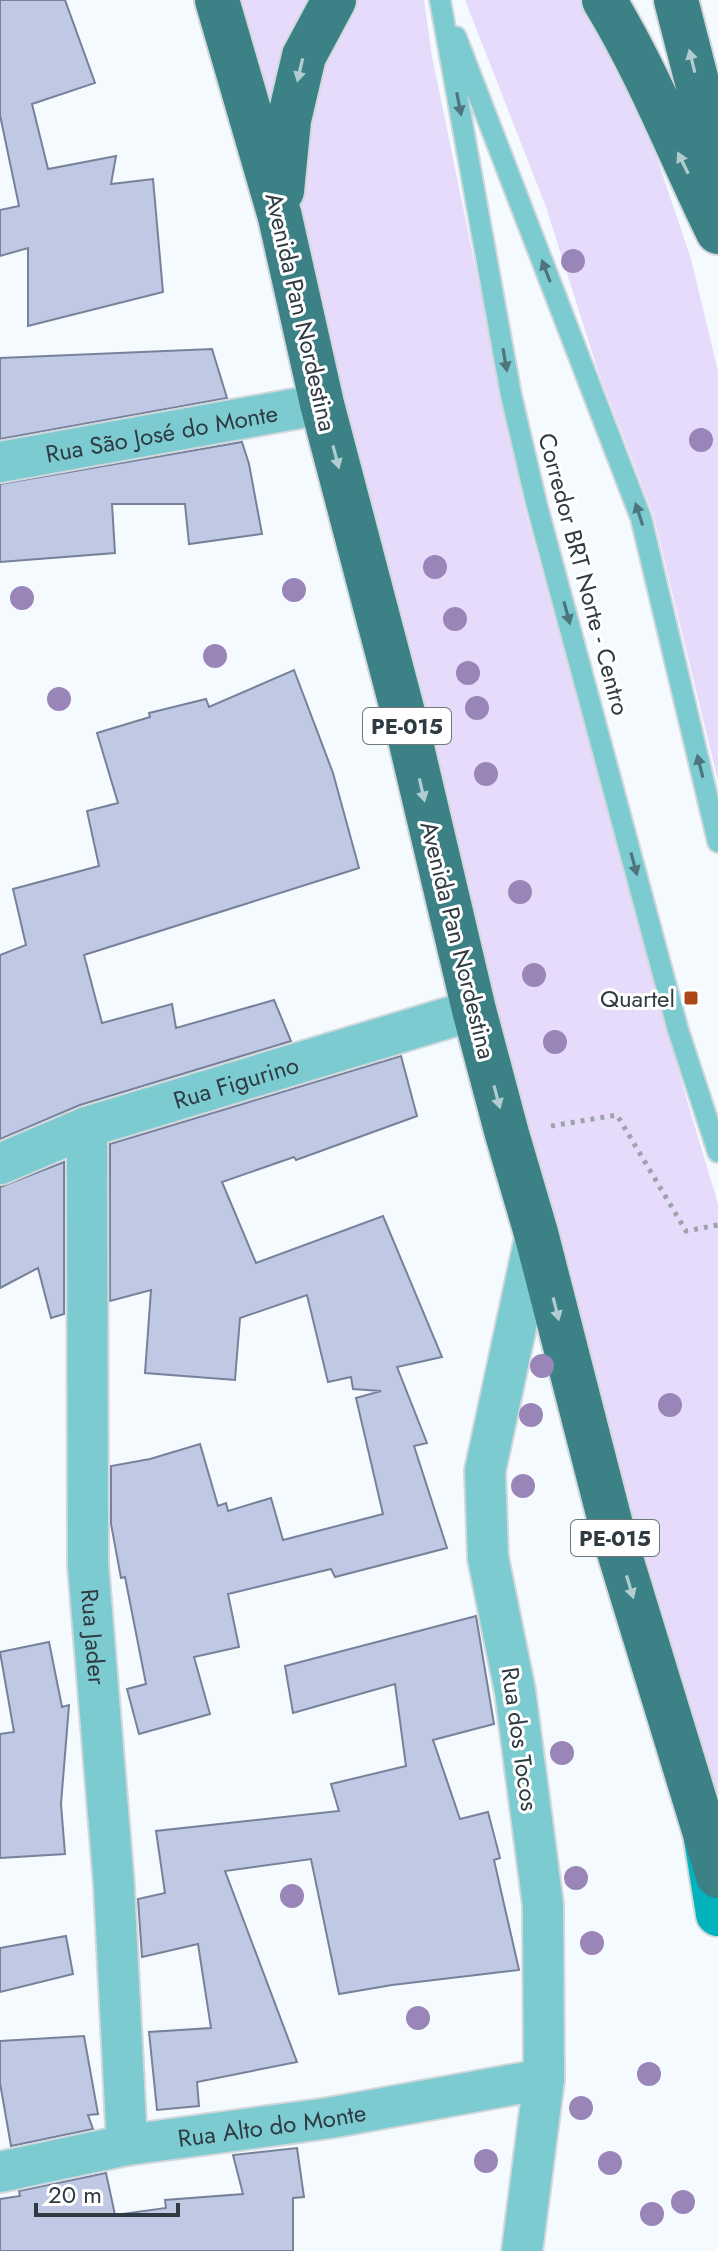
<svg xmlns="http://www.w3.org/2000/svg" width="718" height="2251" viewBox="0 0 718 2251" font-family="Jost,sans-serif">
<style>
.green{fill:#e7dbfb}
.building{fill:#bfc9e4;stroke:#778199;stroke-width:2}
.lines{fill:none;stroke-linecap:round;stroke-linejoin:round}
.lane-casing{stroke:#d1d8dc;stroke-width:24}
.street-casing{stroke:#d1d8dc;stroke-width:44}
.secondary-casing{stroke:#d1d8dc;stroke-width:48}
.highway-casing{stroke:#d1d8dc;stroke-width:48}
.path{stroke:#9ca4aa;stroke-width:5;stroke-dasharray:4 6;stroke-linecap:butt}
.lane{stroke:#7ccbd1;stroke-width:20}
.street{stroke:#7ccbd1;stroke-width:40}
.secondary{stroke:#02b2bc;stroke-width:44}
.highway{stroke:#3c8186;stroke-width:44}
.tree{fill:#9a85b9}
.oneway{fill:#b1cdcf}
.oneway2{fill:#4e757b}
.poi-dot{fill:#ac471a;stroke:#fff;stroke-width:3}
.labels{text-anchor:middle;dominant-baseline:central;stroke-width:6;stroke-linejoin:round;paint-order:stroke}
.shield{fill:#fff;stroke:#6d767b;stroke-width:2}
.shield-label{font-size:22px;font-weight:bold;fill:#2f3b42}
.street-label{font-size:24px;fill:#2f3b42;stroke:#fff}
.poi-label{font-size:24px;fill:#2f3b42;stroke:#fff;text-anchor:end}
</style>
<rect width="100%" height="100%" fill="#f4fafe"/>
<path class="green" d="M238 0H314L277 148Z
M350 0H424L432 56 525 509 686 1097 718 1204V1815L631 1520 552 1232 292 213 314 65Z
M465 0H579L585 6 638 102 691 259 718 371V781L653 514 599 374 546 207Z"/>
<path class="building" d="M0 0H65L95 83 32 104 48 169 116 156 111 184 153 179 163 292 28 326V248L0 256V210L19 206 0 115Z
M212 349 227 398 0 439V358Z
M242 442 249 464 262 534 189 544 185 504H112L115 553 0 562V484Z
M294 670 333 773 359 868 84 955 102 1023 172 1004 176 1028 274 1000 291 1041 80 1105 0 1139V955L26 945 13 889 99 866 87 811 118 803 97 733 150 717 149 713 206 699 209 707Z
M401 1056 417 1116 296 1160 294 1157 222 1182 256 1263 383 1216 442 1357 397 1367 427 1443 414 1446 447 1548 335 1577 331 1569 228 1594 239 1647 194 1657 210 1714 139 1734 127 1689 146 1684 125 1577 121 1578 111 1524V1466L150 1459 200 1444 218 1506 226 1503 228 1511 271 1498 283 1540 383 1514 356 1398 381 1391 353 1389 351 1377 328 1382 307 1295 240 1318 235 1380 145 1373 151 1290 110 1301V1144Z
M64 1162V1314L51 1318 38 1268 0 1288V1187Z
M476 1616 494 1724 433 1740 460 1819 488 1812 500 1858 494 1860 519 1970 392 1985 339 1994 311 1859 225 1871 297 2062 197 2082 199 2106 157 2110 149 2032 211 2028 198 1944 142 1957 138 1899 165 1893 156 1831 339 1811 331 1784 406 1766 395 1684 293 1713 285 1666Z
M49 1642 62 1707 69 1705 61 1804 65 1854 0 1858V1734L14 1732 0 1652Z
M66 1936 73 1974 0 1992V1948Z
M84 2036 98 2114 88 2115 93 2129 11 2146 0 2083V2041Z
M297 2148 304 2197 293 2198V2251H0V2199L20 2196 19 2191 106 2173 115 2215 166 2208 165 2200 243 2194 233 2155Z"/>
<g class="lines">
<g class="lane-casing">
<path id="lane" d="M440 0 511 395 537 506 678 1030 718 1152
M456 37 641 518 718 842"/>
</g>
<g class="street-casing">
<g id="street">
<path id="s1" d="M0 462 322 404"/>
<path id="s2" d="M87 1127 88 1564 114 1886 127 2145"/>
<path id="s3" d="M0 1164 87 1127 474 1010"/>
<path id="s4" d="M0 2172 127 2145 329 2118 544 2079"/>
<path d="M522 2251 544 2079 543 1905 515 1691 488 1558 485 1471 536 1233"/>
</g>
</g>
<g class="secondary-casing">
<path id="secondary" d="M706 1839 718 1914"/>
</g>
<g class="highway-casing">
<path id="highway" d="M217 0 280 217 322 404 411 743 474 1010 507 1134 536 1233 612 1529 718 1876
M604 0C649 74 680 155 718 232
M676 0 718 164
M282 191 289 120 304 56 334 0"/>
</g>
<path class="path" d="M551 1126 617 1115 686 1231 718 1225"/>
<use href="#lane" class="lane"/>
<use href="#street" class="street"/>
<use href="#secondary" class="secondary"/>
<use href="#highway" class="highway"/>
</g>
<g class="tree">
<circle cx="573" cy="261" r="12"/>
<circle cx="701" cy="440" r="12"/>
<circle cx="435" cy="567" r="12"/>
<circle cx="294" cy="590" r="12"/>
<circle cx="22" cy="598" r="12"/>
<circle cx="455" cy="619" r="12"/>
<circle cx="215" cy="656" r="12"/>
<circle cx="468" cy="673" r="12"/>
<circle cx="59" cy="699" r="12"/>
<circle cx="477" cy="708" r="12"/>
<circle cx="486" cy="774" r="12"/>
<circle cx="520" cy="892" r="12"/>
<circle cx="534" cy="975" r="12"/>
<circle cx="555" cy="1042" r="12"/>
<circle cx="542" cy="1366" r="12"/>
<circle cx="670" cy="1405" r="12"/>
<circle cx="531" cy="1415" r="12"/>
<circle cx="523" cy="1486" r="12"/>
<circle cx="562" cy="1753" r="12"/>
<circle cx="576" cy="1878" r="12"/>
<circle cx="292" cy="1896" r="12"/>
<circle cx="592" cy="1943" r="12"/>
<circle cx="418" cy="2018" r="12"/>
<circle cx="649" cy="2074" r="12"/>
<circle cx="581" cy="2108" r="12"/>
<circle cx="486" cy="2161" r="12"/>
<circle cx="610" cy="2163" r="12"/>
<circle cx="683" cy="2202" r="12"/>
<circle cx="652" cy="2214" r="12"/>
</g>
<defs><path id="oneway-solid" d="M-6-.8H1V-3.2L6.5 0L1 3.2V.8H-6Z" transform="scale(2)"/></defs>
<g class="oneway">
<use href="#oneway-solid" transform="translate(692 61) rotate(-104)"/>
<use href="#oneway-solid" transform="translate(300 70) rotate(103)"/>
<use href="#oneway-solid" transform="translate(683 163) rotate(-116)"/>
<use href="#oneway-solid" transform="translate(336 457) rotate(75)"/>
<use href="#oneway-solid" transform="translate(422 790) rotate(77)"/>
<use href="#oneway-solid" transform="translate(497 1097) rotate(75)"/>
<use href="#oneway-solid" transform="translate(556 1309) rotate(76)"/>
<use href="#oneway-solid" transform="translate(630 1587) rotate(73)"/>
</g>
<g class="oneway2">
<use href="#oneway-solid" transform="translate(459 104) rotate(79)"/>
<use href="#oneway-solid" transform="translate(546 271) rotate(-111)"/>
<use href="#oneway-solid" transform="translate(505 360) rotate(80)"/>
<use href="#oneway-solid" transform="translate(639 514) rotate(-108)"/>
<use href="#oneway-solid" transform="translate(567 613) rotate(75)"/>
<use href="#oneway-solid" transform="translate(700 766) rotate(-104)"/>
<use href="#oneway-solid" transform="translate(634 864) rotate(75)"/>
</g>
<rect class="poi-dot" x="683" y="990" width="16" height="16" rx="4"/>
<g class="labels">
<g class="shield">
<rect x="363" y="708" width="88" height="36" rx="6"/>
<rect x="571" y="1520" width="88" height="36" rx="6"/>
</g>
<g class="shield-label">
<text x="407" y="726">PE-015</text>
<text x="615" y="1538">PE-015</text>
</g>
<g class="street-label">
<text transform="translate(301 312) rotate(77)">Avenida Pan Nordestina</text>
<text stroke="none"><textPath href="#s1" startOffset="164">Rua São José do Monte</textPath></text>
<text transform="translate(584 574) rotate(75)">Corredor BRT Norte - Centro</text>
<text transform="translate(458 940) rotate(76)">Avenida Pan Nordestina</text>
<text stroke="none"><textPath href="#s3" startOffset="250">Rua Figurino</textPath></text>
<text stroke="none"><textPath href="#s2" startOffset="510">Rua Jader</textPath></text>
<text transform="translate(520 1739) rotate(82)">Rua dos Tocos</text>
<text stroke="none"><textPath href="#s4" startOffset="276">Rua Alto do Monte</textPath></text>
</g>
<g class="poi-label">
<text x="675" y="998">Quartel</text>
</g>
</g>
<path d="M36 2203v12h142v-12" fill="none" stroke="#2f3b42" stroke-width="4"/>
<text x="48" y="2203" font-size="24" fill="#2f3b42" stroke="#ffffff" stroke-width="6" paint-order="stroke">20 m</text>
</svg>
